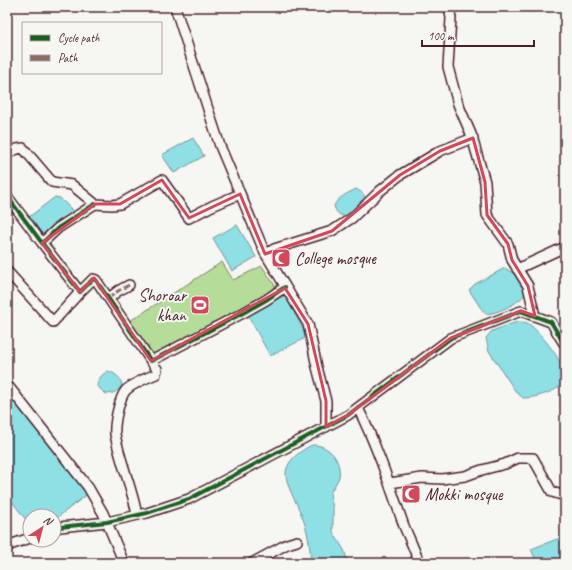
<svg xmlns="http://www.w3.org/2000/svg" width="572" height="570" viewBox="0 0 572 570" font-family="Caveat,sans-serif">
<style>
.green{fill:#b5dd99;stroke:#807e62}
.water{fill:#8ee0e5;stroke:#73939b}
.lines{fill:none;stroke-linecap:round;stroke-linejoin:round}
.minor-casing{stroke:#4a1f2b;stroke-width:12}
.minor{stroke:#f6f6f2;stroke-width:9}
.quiet{stroke:#8d6e63;stroke-width:3;stroke-dasharray:6 3;stroke-linecap:butt}
.cycleway-casing{stroke:#f6f6f2;stroke-width:6}
.cycleway{stroke:#1b5e20;stroke-width:4}
.marked{fill:none;stroke:#d1495b;stroke-width:3;stroke-linejoin:round}
.labels{text-anchor:middle;dominant-baseline:central;stroke-width:4;stroke-linejoin:round;paint-order:stroke}
.poi-label{font-size:17px;fill:#4a1f2b;stroke:#f6f6f2;text-anchor:start}
</style>
<rect width="100%" height="100%" fill="#f6f6f2"/>
<filter id="ink" filterUnits="userSpaceOnUse"><feTurbulence type="fractalNoise" baseFrequency=".025" numOctaves="2"/><feDisplacementMap in="SourceGraphic" scale="8" xChannelSelector="R" yChannelSelector="G"/><feConvolveMatrix kernelMatrix="1 2 1 2 8 2 1 2 1" color-interpolation-filters="sRGB"/></filter>
<g filter="url(#ink)">
<path class="green" d="M222 262 233 280 262 266 277 289 153 354 130 321Z"/>
<path class="water" d="M193 138 204 156 174 173 162 155Z
M356 189C362 192 365 195 366 201L351 216C341 217 337 215 334 206 337 198 348 193 356 189Z
M55 197 60 198 71 209 72 211 71 216 43 237 29 217Z
M237 225 256 257 232 271 213 238Z
M505 268 516 275 527 291C522 302 499 313 486 314L480 307 469 290 475 284Z
M285 295 307 337 270 356 248 315Z
M517 322C521 322 526 322 529 324 539 331 566 364 565 377 564 391 535 398 523 398L516 392 489 351 486 338 492 331Z
M108 371C116 374 120 377 122 385 118 391 114 394 106 394L97 386C98 379 102 374 108 371Z
M7 391 89 493 54 520V516H30V525L7 495Z
M312 445C329 444 342 461 339 477 337 483 332 488 330 494L333 508V532L344 550 348 563H311C310 546 308 530 301 514 297 503 286 486 286 474 286 460 302 450 312 445Z
M565 536V563H537L531 549Z"/>
<g class="lines">
<g class="minor-casing">
<path id="minor" d="M175 7 220 146 265 253 308 324 317 367 326 401V427
M449 7 451 18 448 67 458 104 471 134 485 182 487 215 508 244 512 260 528 286 535 316
M7 154 17 149 23 148 52 182 72 185 95 204 112 205 120 204 162 180 189 218 212 206 240 194
M7 196 42 243 58 228 95 204
M42 243 80 292 93 279 96 280 151 361 243 313 266 300 285 287
M266 254 274 249 332 231 352 218 380 191 400 175 440 151 473 138
M517 269 565 247
M7 271 53 322 80 292
M109 298 118 291 129 285
M9 387 88 487 103 513 124 563
M358 408C377 446 390 486 404 526 409 538 415 550 419 563
M390 483 422 478 442 479 465 476 482 470 505 464 518 458H533L552 492 565 496
M137 515C132 487 120 462 115 434 114 424 119 398 126 390 134 383 146 378 156 374L157 369 151 361
M54 529 60 527 107 522 147 513 189 499 348 415 451 338 521 311 551 322 563 342 565 341
M7 546 30 538
M252 563 287 544 297 541"/>
</g>
<use href="#minor" class="minor"/>
<path class="quiet" d="M109 298 118 291 129 285"/>
<g class="cycleway-casing">
<path id="cycleway" d="M7 196 42 243 58 228 95 204
M42 243 80 292 93 279 96 280 151 361 243 313 266 300 285 287
M54 529 60 527 107 522 147 513 189 499 348 415 451 338 521 311 551 322 563 342 565 341"/>
</g>
<use href="#cycleway" class="cycleway"/>
</g>
</g>
<path class="marked" d="M473 138 485 182 487 215 508 244 512 260 528 286 535 316 521 311 451 338 348 415 326 427V401L308 324 285 288 151 361 94 278 80 292 42 243 95 204H120L162 180 189 218 240 194 265 254 332 231 400 175 440 151Z"/>
<defs>
<g id="mosque-square" transform="scale(1)"><rect x="-9" y="-9" width="18" height="18" rx="4" fill="#d1495b" stroke="#f6f6f2"/><path d="M3.5-4.9A6 6 0 1 0 3.5 4.9A5 5 0 1 1 3.5-4.9Z" fill="#fff"/></g>
<g id="stadium-square" transform="scale(1)"><rect x="-9" y="-9" width="18" height="18" rx="4" fill="#d1495b" stroke="#f6f6f2"/><path d="M0-5a6.5 5 0 1 0 0 10a6.5 5 0 1 0 0-10ZM-3.5-1.8h7v3.6h-7Z" fill="#fff"/></g>
</defs>
<g fill-rule="evenodd">
<use href="#mosque-square" x="281" y="258"/>
<use href="#stadium-square" x="200" y="305"/>
<use href="#mosque-square" x="411" y="494"/>
</g>
<g class="labels">
<g class="poi-label">
<text x="295" y="258">College mosque</text>
<text x="186" y="295" text-anchor="end">Shoroar<tspan x="186" dy="20">khan</tspan></text>
<text x="425" y="494">Mokki mosque</text>
</g>
</g>
<rect width="572" height="570" fill="none" stroke="#f6f6f2" stroke-width="24"/>
<rect x="12" y="12" width="548" height="546" fill="none" stroke="#4a1f2b" stroke-width="1.5" filter="url(#ink)"/>
<rect x="22" y="22" width="140" height="52" fill="#f6f6f2" stroke="#b1a0a2"/>
<rect x="30" y="35" width="20" height="6" fill="#1b5e20" stroke="#b1a0a2"/>
<text x="58" y="42" font-size="12" fill="#4a1f2b">Cycle path</text>
<rect x="30" y="55" width="20" height="6" fill="#8d6e63" stroke="#b1a0a2"/>
<text x="58" y="62" font-size="12" fill="#4a1f2b">Path</text>
<g transform="translate(42 528) rotate(36)"><circle r="19" fill="#f6f6f2" stroke="#b1a0a2"/>
<path d="M0-3L7 15L0 10L-7 15Z" fill="#d1495b"/>
<text y="-6" font-size="11" font-weight="bold" text-anchor="middle" fill="#4a1f2b">N</text>
</g>
<path d="M422 40v6h112v-6" fill="none" stroke="#4a1f2b" stroke-width="2"/>
<text x="428" y="40" font-size="12" fill="#4a1f2b" stroke="#f6f6f2" stroke-width="3" paint-order="stroke">100 m</text>
</svg>
